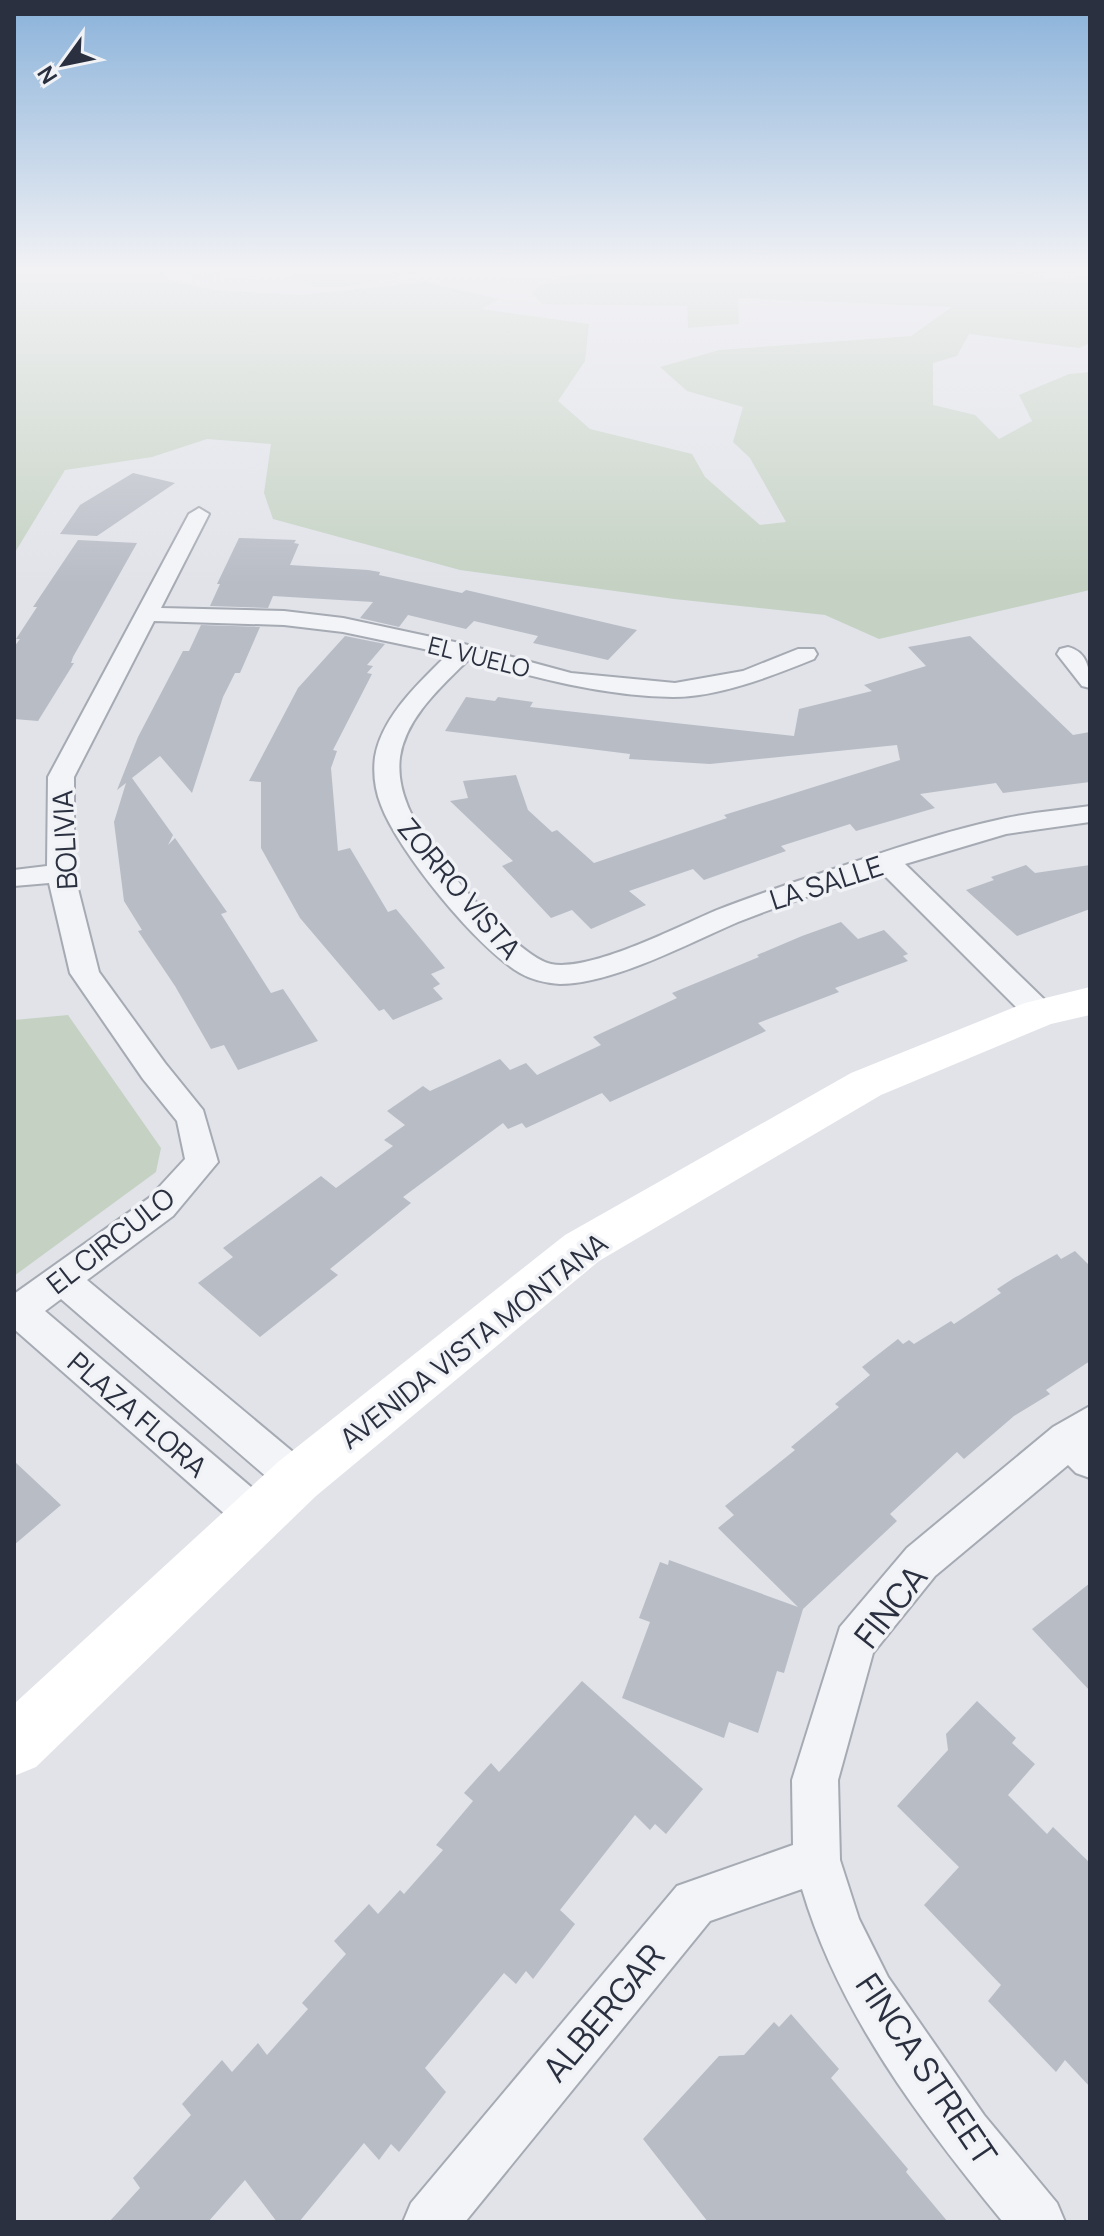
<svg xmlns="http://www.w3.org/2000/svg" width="1104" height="2236" viewBox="0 0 1104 2236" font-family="Manrope,sans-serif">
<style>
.green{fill:#c5d2c3}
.building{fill:#b8bcc5}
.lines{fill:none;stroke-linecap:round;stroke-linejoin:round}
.street-casing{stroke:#a6aab3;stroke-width:4}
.street{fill:#f3f4f7;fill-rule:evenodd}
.secondary{fill:#fff;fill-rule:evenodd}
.labels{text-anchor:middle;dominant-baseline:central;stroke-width:7;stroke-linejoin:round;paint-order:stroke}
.far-street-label{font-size:24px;fill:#2a303f;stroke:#f0f2f6}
.street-label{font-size:28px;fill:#2a303f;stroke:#f0f2f6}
.near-street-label{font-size:34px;fill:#2a303f;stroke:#f0f2f6}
</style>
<rect width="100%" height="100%" fill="#e1e3e9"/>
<path class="green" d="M14 271H231L210 279 170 276 164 279 215 290 300 295 426 282 499 299 481 309 589 324 585 361 558 401 590 429 692 454 705 477 760 525 786 522 750 458 733 442 743 407 687 391 660 367 719 350 911 336 952 307 738 298 739 324 688 328 687 306 542 304 532 293 540 285 583 271H1041L1038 278 1054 282 1090 276V343L1079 348 969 334 957 356 933 363V405L975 415 999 439 1032 421 1019 395 1069 374 1090 372V590L879 639 825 615 674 599 460 570 273 519 264 493 271 444 207 439 152 457 65 470 14 554Z
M293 271H430L345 287H314L310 283H296Z
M68 1015 161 1148 156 1172 14 1276V1020Z"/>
<path class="building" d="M133 473 175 483 97 536 60 534 80 505Z
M239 538 296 540 294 543 299 544 290 565 368 570 380 572 379 575 462 593 466 590 637 630 608 660 533 643 538 636 474 621 466 629 408 615 399 627 360 618 373 602 273 596 268 608 210 606 220 584H217Z
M78 540 137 543 73 657 71 663H74L38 721 14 719V647L20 639H16L37 607H33Z
M201 625 260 627 240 673H235L223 697 192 793 160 756 132 778 173 835 168 845 175 838 227 912 221 914 271 993 283 989 318 1041 238 1070 224 1045 211 1049 175 986 138 931 142 930 124 901 114 822 126 783 117 790 138 737 183 651H189Z
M345 636 385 644 367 665 373 666 367 673 372 674 333 750 337 751 331 768 338 851 350 848 388 912 396 909 445 968 431 974 440 984 433 988 443 999 393 1020 384 1009 379 1011 300 918 261 848V782L249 781 298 688Z
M970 636 1073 735 1090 732V782L1003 793 996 783 920 794 935 808 856 831 850 824 781 846 786 851 704 880 693 869 629 891 646 905 591 929 572 910 551 918 502 866 513 861 450 801 468 798 463 781 516 775 528 810 552 832 557 830 594 863 727 818 724 815 900 760 897 745 710 764 629 759 630 754 445 731 466 697 495 701 498 697 533 702 530 707 794 736 799 709 872 691 864 685 926 666 908 647Z
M1026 865 1035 873 1090 865V909L1017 936 966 890 994 880 991 877Z
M841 922 858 939 884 930 908 954 903 956 908 961 835 988 839 992 758 1023 766 1031 610 1102 602 1093 526 1128 522 1123 508 1129 503 1123 403 1197 411 1203 330 1269 338 1275 260 1337 198 1283 233 1257 223 1248 321 1176 336 1188 393 1146 384 1140 405 1125 387 1111 423 1086 430 1091 500 1059 510 1070 526 1063 537 1075 601 1045 593 1037 677 998 672 993 759 957 757 955 802 936Z
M1075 1251 1090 1266V1361L1046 1390 1050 1394 1014 1416 964 1459 957 1452 890 1514 897 1521 803 1609 784 1673 777 1671 758 1733 729 1722 724 1738 622 1698 650 1622 639 1618 660 1562 668 1565 669 1560 798 1607 718 1528 734 1515 725 1506 795 1450 791 1447 839 1407 835 1404 870 1375 862 1367 898 1339 903 1344 909 1340 914 1344 951 1321 954 1324 1001 1293 997 1289 1014 1278 1057 1254 1061 1259Z
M14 1461 61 1505 14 1545Z
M1090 1583V1691L1032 1629Z
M582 1681 703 1789 666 1834 655 1824 650 1830 635 1815 560 1910 575 1924 533 1979 526 1971 516 1984 504 1973 425 2068 446 2092 399 2152 391 2144 379 2160 364 2143 299 2222H277L245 2180 208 2222H109L140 2188 133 2178 191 2115 182 2104 222 2060 232 2072 258 2043 267 2055 308 2009 302 2003 346 1954 334 1941 369 1904 378 1914 400 1890 404 1894 443 1850 436 1845 473 1801 464 1793 491 1763 499 1772Z
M977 1701 1016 1738 1012 1743 1035 1764 1008 1795 1047 1834 1053 1827 1090 1863V2087L1065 2060 1056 2072 988 2001 1001 1985 924 1905 959 1867 897 1806 948 1750 946 1734Z
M791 2014 839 2069 831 2078 908 2169 906 2172 948 2222H708L643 2139 719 2056 744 2055 774 2022 779 2027Z"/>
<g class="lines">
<g class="street-casing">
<path id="street" d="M199 508 209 514 161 608 284 611 343 618 464 644 571 673 675 683 743 671 798 649H814L817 654 814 659C772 676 719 697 673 697 603 696 536 678 469 659 442 686 406 717 400 757 398 773 401 789 407 804 420 841 513 956 551 964 591 972 679 926 717 910 740 901 763 893 786 885 858 861 931 834 1006 818 1034 812 1062 810 1090 806V822L1006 834 905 864 1051 1006 1055 1013 1051 1020 1040 1023 1029 1020 881 872C833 888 785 903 738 922 689 943 613 984 560 984 546 983 532 980 520 973 477 948 398 851 381 805 375 790 373 773 375 757 382 716 420 682 448 654L343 632 284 625 154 621 74 777V873L99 972 165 1063 203 1110 218 1162 173 1216 87 1280 311 1467 317 1479 311 1491 297 1497 283 1491 61 1299 45 1311 271 1504 277 1517 271 1530 257 1535 243 1530 14 1329V1294L149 1198 185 1159 177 1121 143 1079 70 973 49 883 14 886V870L47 866 48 777 189 514Z
M1068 647C1088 652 1090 670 1090 688L1082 686 1057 654 1060 649Z
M1090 1406V1478L1076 1473 1068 1465 935 1576 873 1653 838 1780 840 1860 859 1919 888 1977 984 2115 1057 2203 1065 2222H1003C921 2122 839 2014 802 1889L710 1921 465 2222H403L411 2203 677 1886 793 1845 792 1780 840 1627 907 1548 1053 1427Z"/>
</g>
<use href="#street" class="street"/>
<path class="secondary" d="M1090 987V1015L1051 1024 881 1095 599 1261 316 1496 36 1767 14 1776V1704L278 1462 565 1235 851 1073 1025 1003Z"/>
</g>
<linearGradient id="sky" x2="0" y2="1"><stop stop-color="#8ab2da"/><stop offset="0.46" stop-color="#f2f2f5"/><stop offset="1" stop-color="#f2f2f5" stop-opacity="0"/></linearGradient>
<rect width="1104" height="584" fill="url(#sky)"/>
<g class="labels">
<g class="far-street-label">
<text transform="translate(479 656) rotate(14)">EL VUELO</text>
</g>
<g class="street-label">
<text transform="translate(64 840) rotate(-93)">BOLIVIA</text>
<text transform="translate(826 882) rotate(-18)">LA SALLE</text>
<text transform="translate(460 888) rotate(50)">ZORRO VISTA</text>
<text transform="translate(110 1240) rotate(-38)">EL CIRCULO</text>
<text transform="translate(473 1340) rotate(-38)">AVENIDA VISTA MONTANA</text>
<text transform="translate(138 1414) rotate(41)">PLAZA FLORA</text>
</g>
<g class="near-street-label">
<text transform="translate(890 1606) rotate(-52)">FINCA</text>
<text transform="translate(603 2012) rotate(-50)">ALBERGAR</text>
<text transform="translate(927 2069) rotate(56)">FINCA STREET</text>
</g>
</g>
<rect width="1104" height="2236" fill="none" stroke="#2a303f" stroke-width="32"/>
<g transform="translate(64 64) rotate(237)" stroke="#f0f2f6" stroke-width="6" paint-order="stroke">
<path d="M0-6L14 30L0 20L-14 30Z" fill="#2a303f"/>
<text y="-12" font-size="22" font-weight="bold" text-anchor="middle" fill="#2a303f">N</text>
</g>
</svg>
